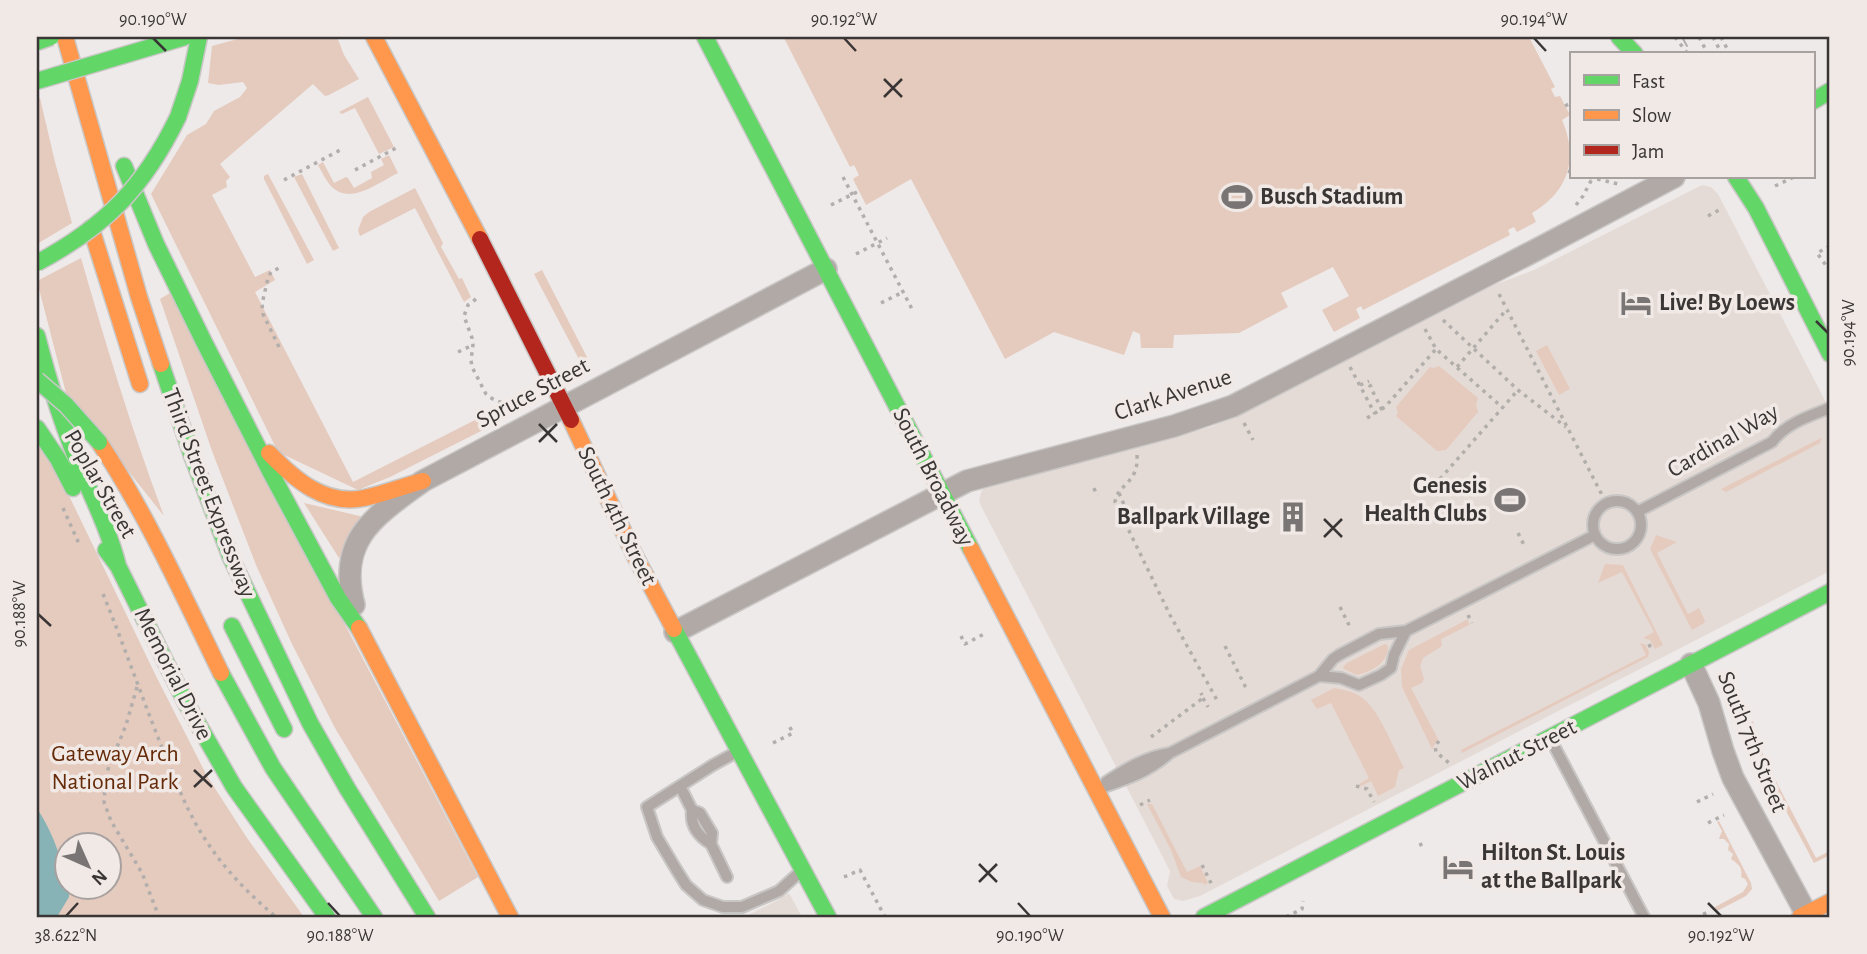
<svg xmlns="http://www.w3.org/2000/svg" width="1867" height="954" viewBox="0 0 1867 954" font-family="'Alegreya Sans',sans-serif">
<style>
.built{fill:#e5dbd6}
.green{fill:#e5cabe;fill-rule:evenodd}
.water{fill:#87b2b6}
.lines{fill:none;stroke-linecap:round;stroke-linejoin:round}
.lane-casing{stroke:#c9c7c6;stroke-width:14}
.street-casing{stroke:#c9c7c6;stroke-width:24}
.fast-casing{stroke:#c9c7c6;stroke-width:19}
.slow-casing{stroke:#c9c7c6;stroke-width:19}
.jam-casing{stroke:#c9c7c6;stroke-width:19}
.path{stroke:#b2aeac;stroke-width:3.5;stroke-dasharray:3.5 5;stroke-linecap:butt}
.lane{stroke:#b0a9a6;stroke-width:10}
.street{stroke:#b0a9a6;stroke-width:21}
.fast{stroke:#63d668;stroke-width:16}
.slow{stroke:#ff974d;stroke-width:16}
.jam{stroke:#b3261e;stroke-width:16}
.tram{stroke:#b2aead;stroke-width:2}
.fast-bridge-casing{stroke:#c9c7c6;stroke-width:19;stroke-linecap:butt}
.fast-bridge{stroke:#63d668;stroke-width:16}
.ticks{fill:none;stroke:#393635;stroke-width:2.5}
.labels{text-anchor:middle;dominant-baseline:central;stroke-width:7;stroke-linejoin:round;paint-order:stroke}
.poi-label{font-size:24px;font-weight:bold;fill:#393635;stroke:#f1e9e6;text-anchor:start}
.street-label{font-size:24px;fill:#393635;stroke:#f1e9e6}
.park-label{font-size:24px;fill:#652a08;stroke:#f1e9e6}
.neatline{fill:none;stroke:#393635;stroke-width:2.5}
.ticks-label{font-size:18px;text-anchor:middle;fill:#393635}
</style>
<rect width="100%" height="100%" fill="#eeeae9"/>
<path class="built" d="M1702 185 1711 187 1718 194 1830 410V571L1200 896 1183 901 1174 899 1167 886 1170 871 981 506 979 500 982 490 991 484 1211 427 1243 413 1440 312 1494 285 1534 270Z
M789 893 802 917H744L778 900Z"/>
<path class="green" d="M245 37H337L344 55 359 79 329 95 325 96 313 84 220 164 230 177 226 181 227 187 212 195 255 277 270 270 275 280 255 292 353 482 477 419 483 430 390 477 358 490 278 452 151 194 187 135 206 124 214 111 240 97 247 88 243 82 219 85 208 83 212 46Z
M786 37H1529L1555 87 1551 89 1555 97 1560 96 1570 115 1562 120C1579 159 1568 192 1532 213L1536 222 1517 232 1514 227 1508 230 1510 235 1363 310 1361 306 1356 309 1360 318 1334 332 1322 310 1349 296 1333 267 1281 293 1288 307 1239 333 1174 335 1173 348H1141L1140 334 1133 331 1124 355 1054 332 1005 359 911 179 866 205 853 179 859 175 854 165 850 167 784 38Z
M368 97 394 147 379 154 355 108 342 114 339 112Z
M40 98 55 162 72 223 37 244V99Z
M389 155 398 173C379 182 349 207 330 185 325 179 322 172 318 165L323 162 334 183 346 177 348 178 354 188 372 178 371 172 384 165 381 159Z
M268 174 314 260 307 264 264 179V176Z
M302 174 339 248 333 251 294 177Z
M415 188 443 243 441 247 459 279 462 278 471 297 464 302 415 208 360 236 358 230 363 217 369 212Z
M81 258C106 345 132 431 164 516L66 393 37 281Z
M542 270 588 359 581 363 534 274Z
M170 293 478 877 439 901 335 728 292 644 256 565 212 451 160 299Z
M1547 345 1570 389 1559 395 1536 351Z
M1439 366 1478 398 1476 405 1478 412 1446 450 1437 451 1396 416 1398 413 1396 407 1430 367 1434 368Z
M1821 438 1820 443 1726 492 1721 489Z
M37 441 60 477 156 676 207 776 247 838 304 917H37ZM66 846H108V888H66Z
M304 503 364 517 349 538 342 555 339 558Z
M1656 535 1677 542 1657 553 1688 614 1699 608 1705 621 1704 623 1692 630 1650 549Z
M1605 564 1623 565 1663 645 1655 649 1650 640 1643 638 1654 632 1622 572 1598 583Z
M1468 619 1469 625 1441 639 1442 646 1423 658 1420 666 1424 679 1422 683 1411 688 1438 739 1432 749 1402 687 1401 669 1409 650Z
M1640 643 1646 645 1649 652 1648 657 1462 753 1461 750 1646 655Z
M1385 644 1388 646C1388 663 1373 671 1357 675L1344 669 1343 667 1347 663Z
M1334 688C1345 690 1356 692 1365 700 1380 713 1394 749 1404 768L1399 770 1395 787 1378 796 1371 781 1361 786 1358 785 1369 778 1331 703 1317 709 1311 700Z
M1753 721 1765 760 1816 858 1830 851V855L1814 863C1791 818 1761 773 1750 723Z
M1147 804H1152L1187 872 1200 866 1208 883 1205 885 1203 883 1192 882 1181 877 1171 850Z
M1719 821 1751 883 1752 889 1746 896 1717 911 1715 907 1743 892 1748 884 1745 879 1741 877C1743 867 1738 864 1731 859L1733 854 1728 850 1729 844 1724 839H1719L1722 831 1717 822Z"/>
<path class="water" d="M37 809C50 826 66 866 66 888H69V897L57 917H37Z"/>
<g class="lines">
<g class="lane-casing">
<path id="lane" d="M1593 525a24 24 0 1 1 48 0a24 24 0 1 1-48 0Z
M1637 512 1772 442C1786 423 1810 416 1830 408
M1319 676 1341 678 1359 685 1381 675 1391 668 1394 655 1406 631
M1551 740 1644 917
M735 753 713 765 647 807 657 837 676 869 686 885 703 900 723 907H742L779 891 800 872
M1106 782C1127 768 1145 757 1170 753
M680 786 692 810 700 813 712 833 711 844 727 877
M1098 789C1127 779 1147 773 1170 753L1319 676 1333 659 1339 655 1379 634 1406 631 1595 535
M692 810C690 825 698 836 711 844"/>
</g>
<g class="street-casing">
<path id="street" d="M354 605C337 539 375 516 423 481L826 269
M675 632 967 481 1174 426 1233 406 1534 251 1674 177
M1691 664 1709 703 1723 751 1733 778 1808 917"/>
</g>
<g class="fast-casing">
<path id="fast" d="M705 37 971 549
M1619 37 1635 54
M1813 101 1830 91
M178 117 190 81 199 37
M124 166 156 244 204 342 271 473 338 598 359 628
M1736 177 1756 208 1830 354
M37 336C49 383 64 430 83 475 96 505 110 534 118 566
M161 364 191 453 231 558 310 723 347 788 427 917
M37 428 58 459 73 488
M106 550 118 566 186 703 234 787 327 917
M232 626 284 729
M674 629 828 917
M221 673 273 768 374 917
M1204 917 1830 592"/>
</g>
<g class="slow-casing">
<path id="slow" d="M65 37 139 297 161 364
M374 37 480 239
M91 228 140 384
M571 420 635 556 674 629
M99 442C147 515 183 595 221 673
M269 453C295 480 325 506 364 498 384 494 403 486 423 481
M971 549 1162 917
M359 628 510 917
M1800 917 1830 902"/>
</g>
<g class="jam-casing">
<path id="jam" d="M480 239 571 420"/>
</g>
<path class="path" d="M1675 37 1688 54
M1699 37 1708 54
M1713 37 1722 54
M1721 37 1730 54
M1565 106 1571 103
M355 170 398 147
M1568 171 1571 172
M843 177 912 309
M1589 177 1618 184
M284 180 344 148
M1775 186 1794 177
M831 205 859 191
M1576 205 1583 196 1593 177
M1708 216 1719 210
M1830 246 1817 253 1830 271
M856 254 887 238
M1499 294 1602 495
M476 299 468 305 464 316 472 338 473 345 471 360 472 367 486 394C501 407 512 403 528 395
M881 303 903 292
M1443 320 1518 390 1566 427
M1425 329 1436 349 1503 408
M279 347 263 314 262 304 268 278 271 272 281 267
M458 352 473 345
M1350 367 1375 414
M1457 367 1507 309
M1360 385 1369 381
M1372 385 1370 386 1382 410
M1367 418 1385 407 1436 349
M1244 423 1253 440
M1137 455C1139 484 1117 484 1115 502L1170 615 1218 702
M1440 479 1518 390
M1094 488 1097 496
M1119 493 1125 507
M63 508 80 546
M1518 533 1524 545
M103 594C124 645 142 698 163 750 176 782 188 814 207 842 226 871 250 895 276 917
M1340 607 1351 629
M1468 615 1472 623
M961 636 965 644 986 633
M1649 644 1652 651
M1225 646 1246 688
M137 687 126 725 106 774 104 802 111 821 142 873 159 917
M1203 698 1208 707
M1151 737 1203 698 1201 693
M1439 741 1435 746 1436 752 1449 763
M773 743 793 733 788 724
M1356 786 1367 789 1374 802
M1697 802 1713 794
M1140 805 1150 800
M1708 823 1724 815
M1420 843 1423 849
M1202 865 1212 885
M844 877 860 870 885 917
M1704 912 1706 917
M1286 917 1302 909 1303 901"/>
<use href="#lane" class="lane"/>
<use href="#street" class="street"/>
<use href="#fast" class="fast"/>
<use href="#slow" class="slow"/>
<use href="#jam" class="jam"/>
<path class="tram" d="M1682 37 1687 46"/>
<g class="fast-bridge-casing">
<path id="fast-bridge" d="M37 42 51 37
M37 81 185 37
M37 263C106 226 144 187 178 117
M37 380 66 405 99 442"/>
</g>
<use href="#fast-bridge" class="fast-bridge"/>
</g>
<path class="ticks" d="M153 38 166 51M844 38 856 51M1534 38 1546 51M884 79 902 97M884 97 902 79M1816 321 1828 333M539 424 557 442M539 442 557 424M1324 519 1342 537M1324 537 1342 519M38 614 51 626M194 770 212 787M194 787 212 770M979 864 997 882M979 882 997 864M328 903 340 916M1018 903 1030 916M1708 903 1721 916M66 916 78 903"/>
<defs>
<g id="stadium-bare" transform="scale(2.415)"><path d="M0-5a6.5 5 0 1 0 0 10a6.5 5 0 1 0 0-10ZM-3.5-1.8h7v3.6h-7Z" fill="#787574" stroke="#f1e9e6" stroke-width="2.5" paint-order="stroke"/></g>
<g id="hotel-bare" transform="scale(2.415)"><path d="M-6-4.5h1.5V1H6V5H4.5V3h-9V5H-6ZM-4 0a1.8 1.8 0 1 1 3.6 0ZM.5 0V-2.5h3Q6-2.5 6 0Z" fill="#787574" stroke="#f1e9e6" stroke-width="2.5" paint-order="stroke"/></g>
<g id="building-bare" transform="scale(2.415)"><path d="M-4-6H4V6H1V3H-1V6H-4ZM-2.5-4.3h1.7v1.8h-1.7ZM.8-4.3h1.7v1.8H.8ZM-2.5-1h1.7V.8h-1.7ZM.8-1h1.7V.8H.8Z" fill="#787574" stroke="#f1e9e6" stroke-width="2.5" paint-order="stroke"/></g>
</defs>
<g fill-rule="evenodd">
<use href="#stadium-bare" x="1237" y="197"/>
<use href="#hotel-bare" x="1636" y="303"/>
<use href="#stadium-bare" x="1510" y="500"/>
<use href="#building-bare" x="1293" y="517"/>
<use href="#hotel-bare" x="1458" y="867"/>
</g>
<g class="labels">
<g class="poi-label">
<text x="1260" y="197">Busch Stadium</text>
<text x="1659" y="303">Live! By Loews</text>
<text x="1487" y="486" text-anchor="end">Genesis<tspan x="1487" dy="28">Health Clubs</tspan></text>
<text x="1270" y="517" text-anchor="end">Ballpark Village</text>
<text x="1481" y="853">Hilton St. Louis<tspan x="1481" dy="28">at the Ballpark</tspan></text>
</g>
<g class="street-label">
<text transform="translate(533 393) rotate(-28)">Spruce Street</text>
<text transform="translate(1173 395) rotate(-18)">Clark Avenue</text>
<text transform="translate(1723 441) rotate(-30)">Cardinal Way</text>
<text transform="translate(933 477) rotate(63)">South Broadway</text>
<text transform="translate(100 484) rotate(60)">Poplar Street</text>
<text transform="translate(209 493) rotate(69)">Third Street Expressway</text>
<text transform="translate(617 516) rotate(64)">South 4th Street</text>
<text transform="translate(173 674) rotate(63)">Memorial Drive</text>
<text transform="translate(1752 742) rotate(68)">South 7th Street</text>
<text transform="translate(1517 755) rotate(-27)">Walnut Street</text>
</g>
<g class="park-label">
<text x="115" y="754">Gateway Arch<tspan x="115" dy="28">National Park</tspan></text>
</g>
</g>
<rect width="1867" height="954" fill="none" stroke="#f1e9e6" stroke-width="77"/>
<rect x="1570" y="52" width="245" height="126" fill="#f1e9e6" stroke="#a7a19f" stroke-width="2"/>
<rect x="1584" y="75" width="35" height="10" fill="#63d668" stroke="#a7a19f" stroke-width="2"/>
<text x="1632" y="88" font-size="21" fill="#393635">Fast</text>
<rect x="1584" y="110" width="35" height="10" fill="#ff974d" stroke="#a7a19f" stroke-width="2"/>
<text x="1632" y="122" font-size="21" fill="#393635">Slow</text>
<rect x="1584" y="145" width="35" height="10" fill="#b3261e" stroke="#a7a19f" stroke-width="2"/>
<text x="1632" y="158" font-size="21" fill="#393635">Jam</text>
<g transform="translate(88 866) rotate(135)"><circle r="33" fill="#f1e9e6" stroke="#a7a19f" stroke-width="2"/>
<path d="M0-5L12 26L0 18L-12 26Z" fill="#787574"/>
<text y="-10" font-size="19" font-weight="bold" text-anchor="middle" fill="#393635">N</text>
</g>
<rect x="38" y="38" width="1790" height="878" class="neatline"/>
<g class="ticks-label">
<text x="153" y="25">90.190°W</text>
<text x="844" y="25">90.192°W</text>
<text x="1534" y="25">90.194°W</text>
<text transform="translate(1848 333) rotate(-90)" y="6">90.194°W</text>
<text transform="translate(19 614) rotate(-90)" y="6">90.188°W</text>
<text x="66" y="941">38.622°N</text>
<text x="340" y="941">90.188°W</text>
<text x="1030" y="941">90.190°W</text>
<text x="1721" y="941">90.192°W</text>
</g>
</svg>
